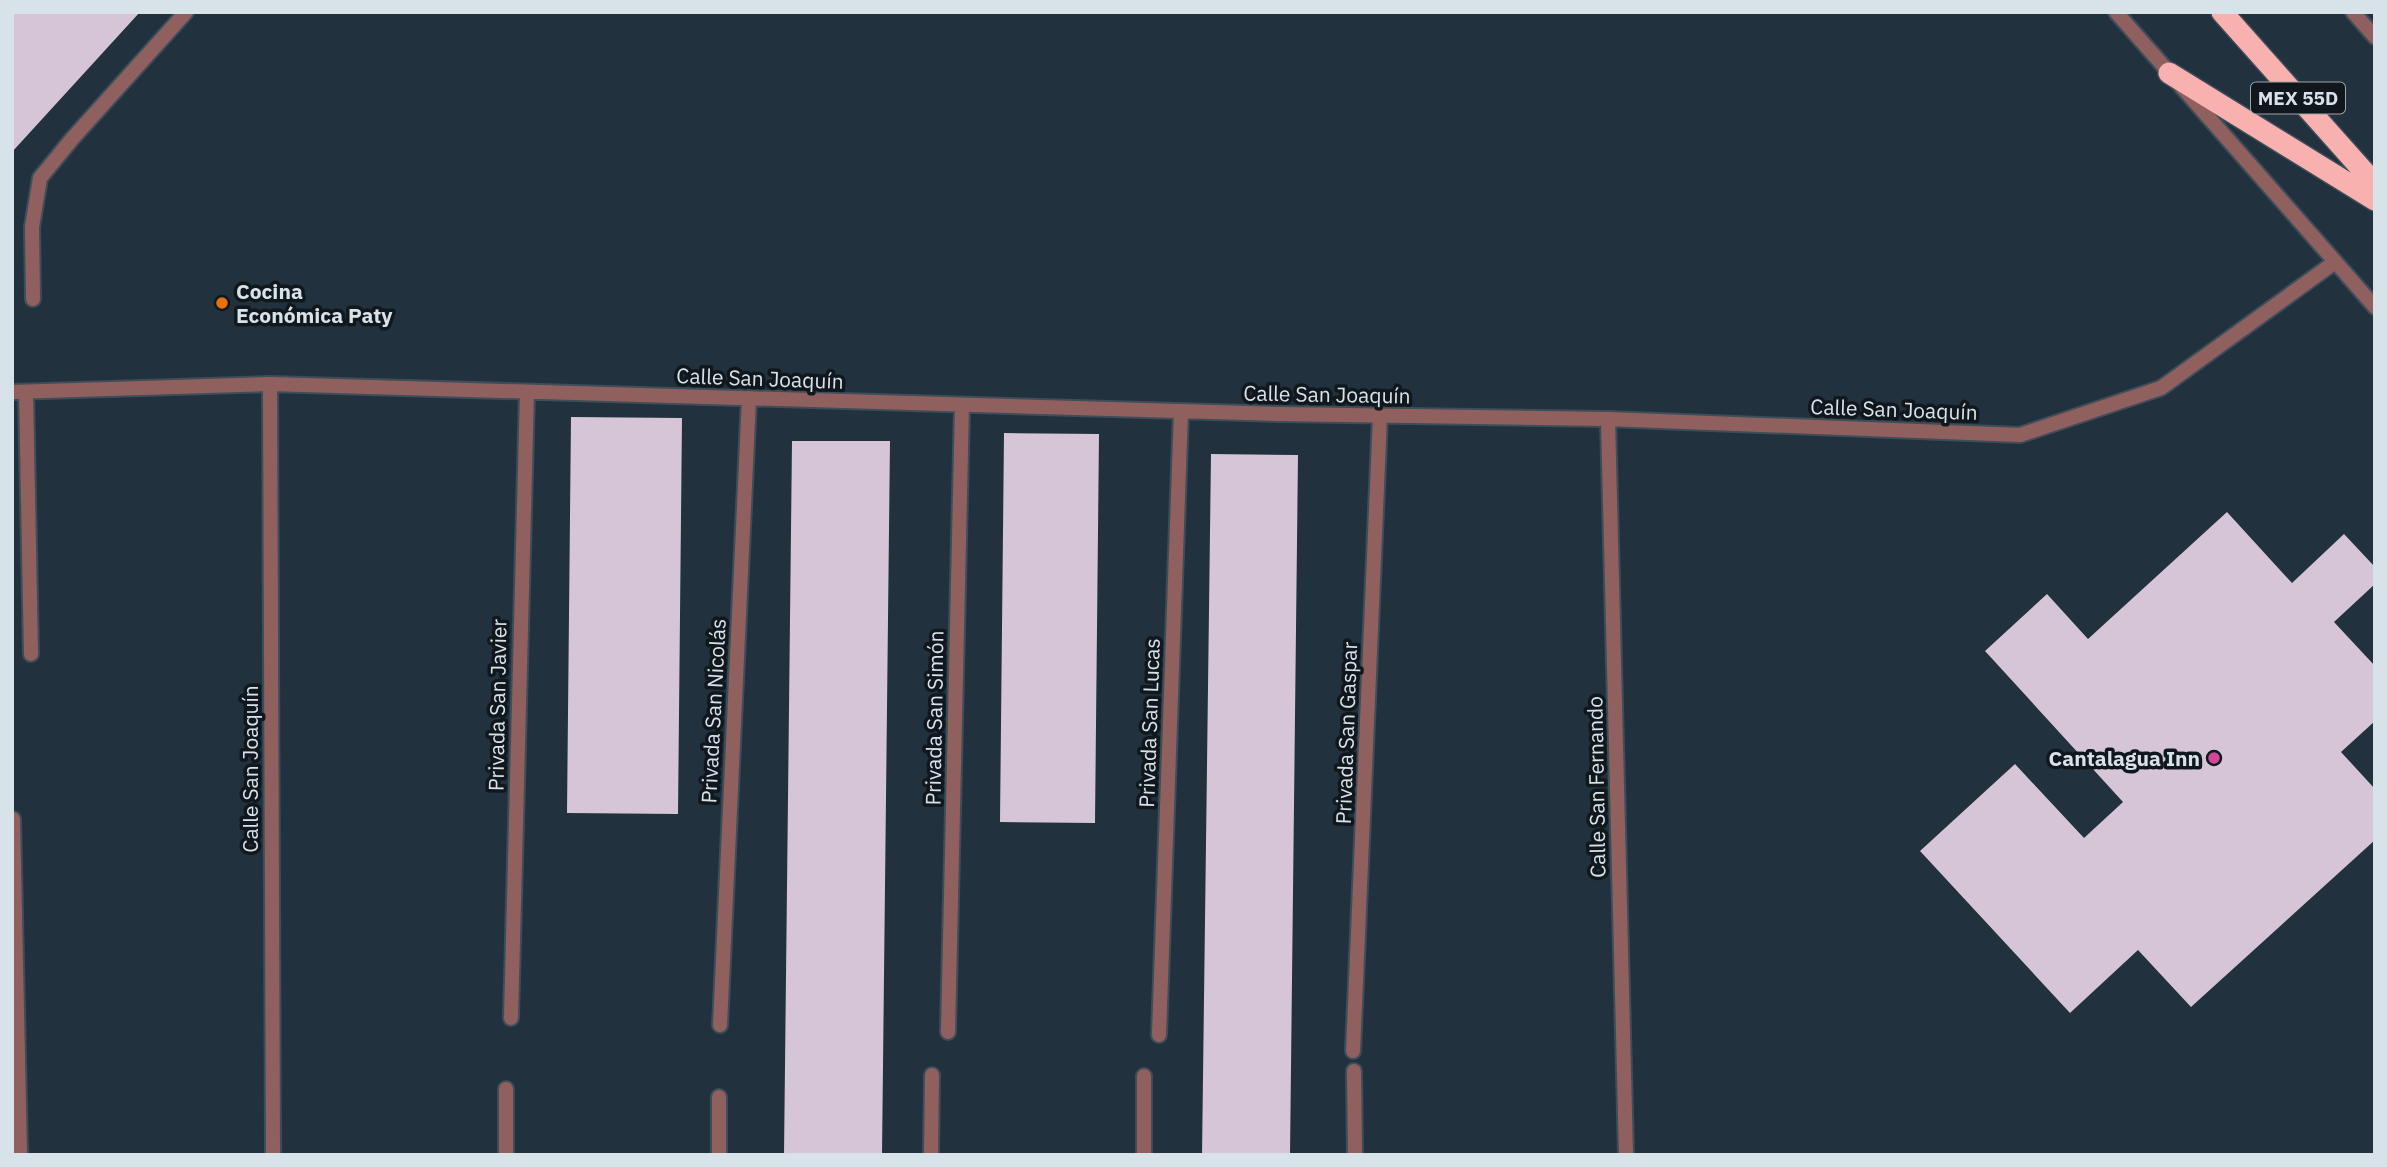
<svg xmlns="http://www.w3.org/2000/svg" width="2387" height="1167" viewBox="0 0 2387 1167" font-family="'IBM Plex Sans',sans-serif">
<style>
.building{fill:#d5c5d6}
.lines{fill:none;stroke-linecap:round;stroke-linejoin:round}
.minor-casing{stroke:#3e4d59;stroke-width:18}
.tertiary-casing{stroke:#3e4d59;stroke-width:18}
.motorway-casing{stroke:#3e4d59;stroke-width:24}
.minor{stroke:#90605e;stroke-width:14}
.tertiary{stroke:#90605e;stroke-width:14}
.motorway{stroke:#f9b1af;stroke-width:21}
.food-dot{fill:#e8710a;stroke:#11181d;stroke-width:2.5}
.hotel-dot{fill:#d1479c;stroke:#11181d;stroke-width:2.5}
.labels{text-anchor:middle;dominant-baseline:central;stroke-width:7;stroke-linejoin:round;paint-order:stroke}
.shield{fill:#11181d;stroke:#9ca5ac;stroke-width:2}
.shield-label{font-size:19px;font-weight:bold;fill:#d8e2e9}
.poi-label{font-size:21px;font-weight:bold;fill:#d8e2e9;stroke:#11181d;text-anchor:start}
.street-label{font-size:21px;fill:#d8e2e9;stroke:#11181d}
</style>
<rect width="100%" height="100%" fill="#21313d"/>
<path class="building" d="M12 12H140L12 152Z
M571 417 682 418 678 814 567 813Z
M1004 433 1099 434 1095 823 1000 822Z
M792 441H890L882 1155H784Z
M1211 454 1298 455 1290 1155H1202Z
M2227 512 2292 583 2344 534 2375 567V584L2334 622 2375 666V721L2341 752 2375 789V840L2191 1007 2138 950 2070 1013 1920 851 2015 764 2084 838 2123 802 1985 651 2047 594 2088 639Z"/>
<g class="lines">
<g class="minor-casing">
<path id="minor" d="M2353 12 2375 37
M33 299 32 227 40 178 72 139 186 12
M270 384 273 1155
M12 392 270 384 1280 414 1608 419 2020 435 2161 388 2335 262
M26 392 31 654
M1608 419 1626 1155
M13 819 20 1155
M511 1018 527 392
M720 1025 749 398
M948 1032 962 405
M1159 1035 1181 411
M1353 1051 1380 416
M1354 1071 1355 1155
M1144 1076V1155
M506 1089V1155
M719 1155V1097
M931 1155 932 1075"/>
</g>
<g class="tertiary-casing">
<path id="tertiary" d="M2116 12 2375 307"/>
</g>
<g class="motorway-casing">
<path id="motorway" d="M2222 12 2375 184
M2169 73 2375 200"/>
</g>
<use href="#minor" class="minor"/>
<use href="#tertiary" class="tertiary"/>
<use href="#motorway" class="motorway"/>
</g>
<circle class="food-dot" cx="222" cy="303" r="7"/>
<circle class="hotel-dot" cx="2214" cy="758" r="7"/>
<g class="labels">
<rect class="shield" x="2251" y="82.5" width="94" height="31" rx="5"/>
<g class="shield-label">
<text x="2298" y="98">MEX 55D</text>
</g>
<g class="poi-label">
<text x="236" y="291">Cocina<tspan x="236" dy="24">Económica Paty</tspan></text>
<text x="2200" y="758" text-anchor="end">Cantalagua Inn</text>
</g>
<g class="street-label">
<text transform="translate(760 378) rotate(2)">Calle San Joaquín</text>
<text transform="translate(1327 394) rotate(1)">Calle San Joaquín</text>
<text transform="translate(1894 409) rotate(2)">Calle San Joaquín</text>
<text transform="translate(497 705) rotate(-89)">Privada San Javier</text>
<text transform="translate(713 711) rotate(-87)">Privada San Nicolás</text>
<text transform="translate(934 718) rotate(-89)">Privada San Simón</text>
<text transform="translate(1149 723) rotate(-88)">Privada San Lucas</text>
<text transform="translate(1346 733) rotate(-88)">Privada San Gaspar</text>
<text transform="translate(250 769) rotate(-90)">Calle San Joaquín</text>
<text transform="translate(1596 787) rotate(-91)">Calle San Fernando</text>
</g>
</g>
<rect width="2387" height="1167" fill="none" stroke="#d8e2e9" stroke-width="28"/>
</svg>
